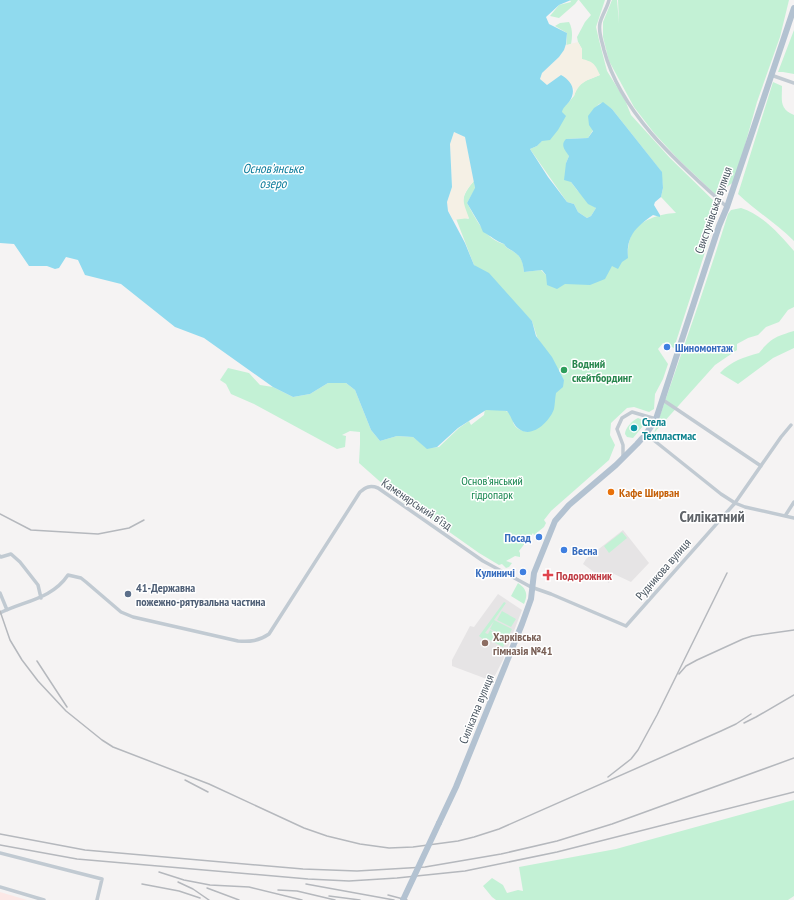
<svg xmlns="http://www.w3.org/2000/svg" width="794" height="900" viewBox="0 0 794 900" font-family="'PT Sans Narrow',sans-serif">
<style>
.education{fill:#e6e4e5}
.medical{fill:#fce8e6}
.green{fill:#c3f1d5}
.sand{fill:#f5f0e5}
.water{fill:#90daee}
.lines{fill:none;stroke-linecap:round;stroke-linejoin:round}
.street{stroke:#c1cad2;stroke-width:3.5}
.primary{stroke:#b3c2d1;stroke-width:6}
.rail{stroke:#b5b8bd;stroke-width:1.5}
.primary-bridge{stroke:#b3c2d1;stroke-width:6}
.shop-dot{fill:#3f7fe0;stroke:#fff;stroke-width:1.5}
.leisure-dot{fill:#2e9e5b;stroke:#fff;stroke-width:1.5}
.culture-dot{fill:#0f9aa8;stroke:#fff;stroke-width:1.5}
.food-dot{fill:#e8710a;stroke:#fff;stroke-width:1.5}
.health-dot{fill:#e0444e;stroke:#fff;stroke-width:1.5}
.service-dot{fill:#5c6f8a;stroke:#fff;stroke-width:1.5}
.education-dot{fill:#8d6e63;stroke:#fff;stroke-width:1.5}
.labels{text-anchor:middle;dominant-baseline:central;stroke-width:3;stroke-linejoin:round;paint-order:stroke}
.street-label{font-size:12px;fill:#4a5661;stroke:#fff}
.shop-label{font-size:12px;font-weight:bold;fill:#366cbe;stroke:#fff;text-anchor:start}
.leisure-label{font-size:12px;font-weight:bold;fill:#27864d;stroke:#fff;text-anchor:start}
.culture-label{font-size:12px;font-weight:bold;fill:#0d838f;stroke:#fff;text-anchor:start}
.park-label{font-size:12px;fill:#17864f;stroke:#fff}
.food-label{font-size:12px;font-weight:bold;fill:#c56008;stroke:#fff;text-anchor:start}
.health-label{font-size:12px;font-weight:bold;fill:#be3a42;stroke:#fff;text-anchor:start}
.service-label{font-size:12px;font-weight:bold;fill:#4e5e75;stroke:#fff;text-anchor:start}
.education-label{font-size:12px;font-weight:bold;fill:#785e54;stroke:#fff;text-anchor:start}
.water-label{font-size:13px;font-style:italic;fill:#0c7c9b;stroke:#fff}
.district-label{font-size:16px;font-weight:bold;fill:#5f6368;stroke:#fff}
</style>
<rect width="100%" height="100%" fill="#f5f3f3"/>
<path class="education" d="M623 530 649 563 631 582 614 574 609 583 583 564 586 559Z
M498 594 522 610 503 660 492 681 452 666V660L470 626 474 627Z"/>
<path class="medical" d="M0 892 27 900H0Z"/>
<path class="green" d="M570 0H578L575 4 559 18 550 16 559 5 571 2Z
M579 0H605L596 27 599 40 607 71 625 100 631 115 670 158 718 205V212L674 348 663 343 658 349 668 364 663 379 655 394 654 409 649 412 634 407 627 408 611 423 610 435 615 445 609 460 551 511 544 520 546 523 544 527 534 535 533 533 519 551 520 553V557L515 556 506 561 512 563 509 567 506 568 502 564 499 565 479 553 431 519 426 517 416 509 403 502 359 463 360 444V432L350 431 342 435 346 436 345 447 337 449 254 404 231 394 226 384 220 380 228 368 249 373 260 385 273 387 293 397 310 394 328 383H346L355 390 371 430 380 441 397 436 413 437 427 448 439 447 459 428 469 421 471 425 484 415 485 409C491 410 503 409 508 412 517 419 507 427 527 432L564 380 537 337 532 321 474 265 455 216 469 219C459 202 463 194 474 181L475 189 467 203C476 219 485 239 504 244 507 249 509 249 514 252 522 257 523 263 524 272L541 270 546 275 612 266 627 258C628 252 628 243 631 236 638 220 659 214 676 213L661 197 663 188 661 171 612 109 602 103 599 104 590 114 593 130 588 138 566 139 569 156 566 163 571 182 577 190 596 208 591 216 587 218 578 212 574 204 567 202 530 149 537 146 565 116 561 112 562 107 568 103 574 96 577 87 585 81 600 75 582 59V49L578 42 577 37 585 22 591 15Z
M612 0H617L619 23 618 0H789L780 37 757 102 735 181 716 195 678 159 654 133 634 107 609 61 603 37V22Z
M569 22C574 31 572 42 569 52H566L567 33 555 26 560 23Z
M794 30V74L783 72H778Z
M773 82 782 86C782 100 779 109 794 115V241C777 224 756 211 738 194Z
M741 208C763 215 779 234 794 251V307L788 310 779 322 766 327 758 335 748 338 737 344V350L715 365 654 433C679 360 705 288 728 214L731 210Z
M794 331V348L773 358 738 384 720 373C731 361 744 357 759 353 771 338 777 336 794 331Z
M638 418 643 420V426L633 438 627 437 625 434C625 428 633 420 638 418Z
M622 532 627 538 609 553 604 546Z
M518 583C527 589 528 595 524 604L511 596Z
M504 602 506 603 494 620 512 629 508 637 490 629 494 621 485 633 488 634 490 630 507 639 503 647 486 638 484 640 479 636Z
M502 611 516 619 511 627 497 620Z
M794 800V896L788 900H496L492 897 483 886 492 878 503 885 507 893 518 890 523 891 519 867 616 849Z"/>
<path class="sand" d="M578 42 582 49V59C594 62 595 64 600 75 586 81 580 81 574 96L573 95 574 89 554 80 547 85 540 80 542 73 559 57 566 45Z
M454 132 465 137 474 181C460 197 462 199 469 218L453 220 448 210 447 202 452 187 450 144Z"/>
<path class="water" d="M0 0H571L559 5 546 17 549 24 567 33 566 44 564 50 559 57 542 73 540 79 547 85 561 75C572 81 577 91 569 102 566 106 563 107 562 112L566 116 558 130 550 140 542 141 537 146 530 149 548 177 567 202 574 204 578 212 587 218 591 216 596 208 588 204 571 182 564 180 566 163 569 156C565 150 560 145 566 139L588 138 593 131 589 125 588 116 594 108 603 102 612 109 662 172 663 188 661 197 655 202 654 205 660 215V217L653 215C636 227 626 236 628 258L622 262 618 269 612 266 605 279 590 285 565 284 557 289 547 285 546 275 542 270 524 272C523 264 522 257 514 252 510 249 507 249 504 244 496 241 491 236 483 232L480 225 467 203 475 188 465 137 454 132 450 144 452 187 447 202 448 211 465 243 474 265 489 273 532 321 536 336 552 357 564 380 563 387 556 393C555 398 555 404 554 409 550 421 532 439 519 429 512 424 512 417 507 411L486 410 458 428 437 447 427 449 413 437 397 436 380 441 371 430 355 390 346 383H328L310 394 293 397 273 387 204 338 175 327 121 284 85 275 78 260 66 257 59 268 55 269 47 266H29L14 244 0 243Z"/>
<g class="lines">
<path class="street" d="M609 0C607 8 602 15 600 23 598 32 602 41 604 50 621 114 679 164 727 207
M771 75 794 83
M663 400 761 466
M646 434 721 494 735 503 745 507 794 518
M623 458V445L617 429 622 418 632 412 656 419
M785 516 794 502
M0 556 1 557 11 554 20 562 38 585 41 598
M0 593 7 610
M0 613C24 601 52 599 68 575L81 578 86 582 121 612 133 617 238 641C250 642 259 641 269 634L360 492C366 487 370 485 378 488L483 561 531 587 551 594 626 626 735 503 781 437 791 425
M0 853 102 879 97 900
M0 887 44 900"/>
<path class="primary" d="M439 823 456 787 522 624 531 599 534 573 555 521 569 505 616 465 637 444 646 434 656 419 719 226 727 207 794 8"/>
<path class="rail" d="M0 514 31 530 98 534 129 528 144 520
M0 611 10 640 22 660 38 681 66 711 102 740 113 747 209 784 304 828 327 836 360 844 389 848 413 847 458 841 474 837 499 829 721 731 736 724 751 714
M37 661 67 707
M679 674 686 666 697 660 743 639 752 636 794 630
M744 723 756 717 794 695
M608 777 631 759 638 750 657 715 727 573
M185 780 208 792
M0 834 85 850 303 869 357 871 425 867 501 854 557 841 612 824 794 758
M0 845 77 859 308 879 349 881 397 878 465 871 557 852 794 792
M159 872 184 880 210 885 249 887 302 900
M178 882 193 889 209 900
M142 884 179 891 200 898
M306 884 394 900
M207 888 239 900
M278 890 297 891 335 900
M388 895 407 900
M329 896 360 900"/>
<path class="primary-bridge" d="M403 900 439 823"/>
</g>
<g class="shop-dot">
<circle cx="667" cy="347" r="4"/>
<circle cx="539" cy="537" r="4"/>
<circle cx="564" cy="550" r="4"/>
<circle cx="523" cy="572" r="4"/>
</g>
<circle class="leisure-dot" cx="564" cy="370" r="4"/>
<circle class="culture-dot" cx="634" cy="428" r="4"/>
<circle class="food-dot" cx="611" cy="492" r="4"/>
<path class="health-dot" d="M546 569h4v4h4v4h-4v4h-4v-4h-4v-4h4z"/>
<circle class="service-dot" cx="128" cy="594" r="4"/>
<circle class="education-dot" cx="485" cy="643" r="4"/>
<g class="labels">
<g class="street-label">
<text transform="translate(713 210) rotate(-71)">Свистунівська вулиця</text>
<text transform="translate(417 504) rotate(34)">Каменярський в’їзд</text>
<text transform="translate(663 569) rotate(-49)">Рудникова вулиця</text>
<text transform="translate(476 709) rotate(-68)">Силікатна вулиця</text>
</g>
<g class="shop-label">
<text x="675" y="347">Шиномонтаж</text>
<text x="531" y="537" text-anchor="end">Посад</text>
<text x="572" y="550">Весна</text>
<text x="515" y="572" text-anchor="end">Кулиничі</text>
</g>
<g class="leisure-label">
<text x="572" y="363">Водний<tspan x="572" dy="14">скейтбординг</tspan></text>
</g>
<g class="culture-label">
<text x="642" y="421">Стела<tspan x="642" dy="14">Техпластмас</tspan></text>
</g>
<g class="park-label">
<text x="492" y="480">Основ'янський<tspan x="492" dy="14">гідропарк</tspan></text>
</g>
<g class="food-label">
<text x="619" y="492">Кафе Ширван</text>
</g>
<g class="health-label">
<text x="556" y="575">Подорожник</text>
</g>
<g class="service-label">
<text x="136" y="587">41-Державна<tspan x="136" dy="14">пожежно-рятувальна частина</tspan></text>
</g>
<g class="education-label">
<text x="493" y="636">Харківська<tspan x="493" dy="14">гімназія №41</tspan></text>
</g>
<g class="water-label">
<text x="273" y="168">Основ'янське<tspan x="273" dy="15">озеро</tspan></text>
</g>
<g class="district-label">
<text x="712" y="516">Силікатний</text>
</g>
</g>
</svg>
